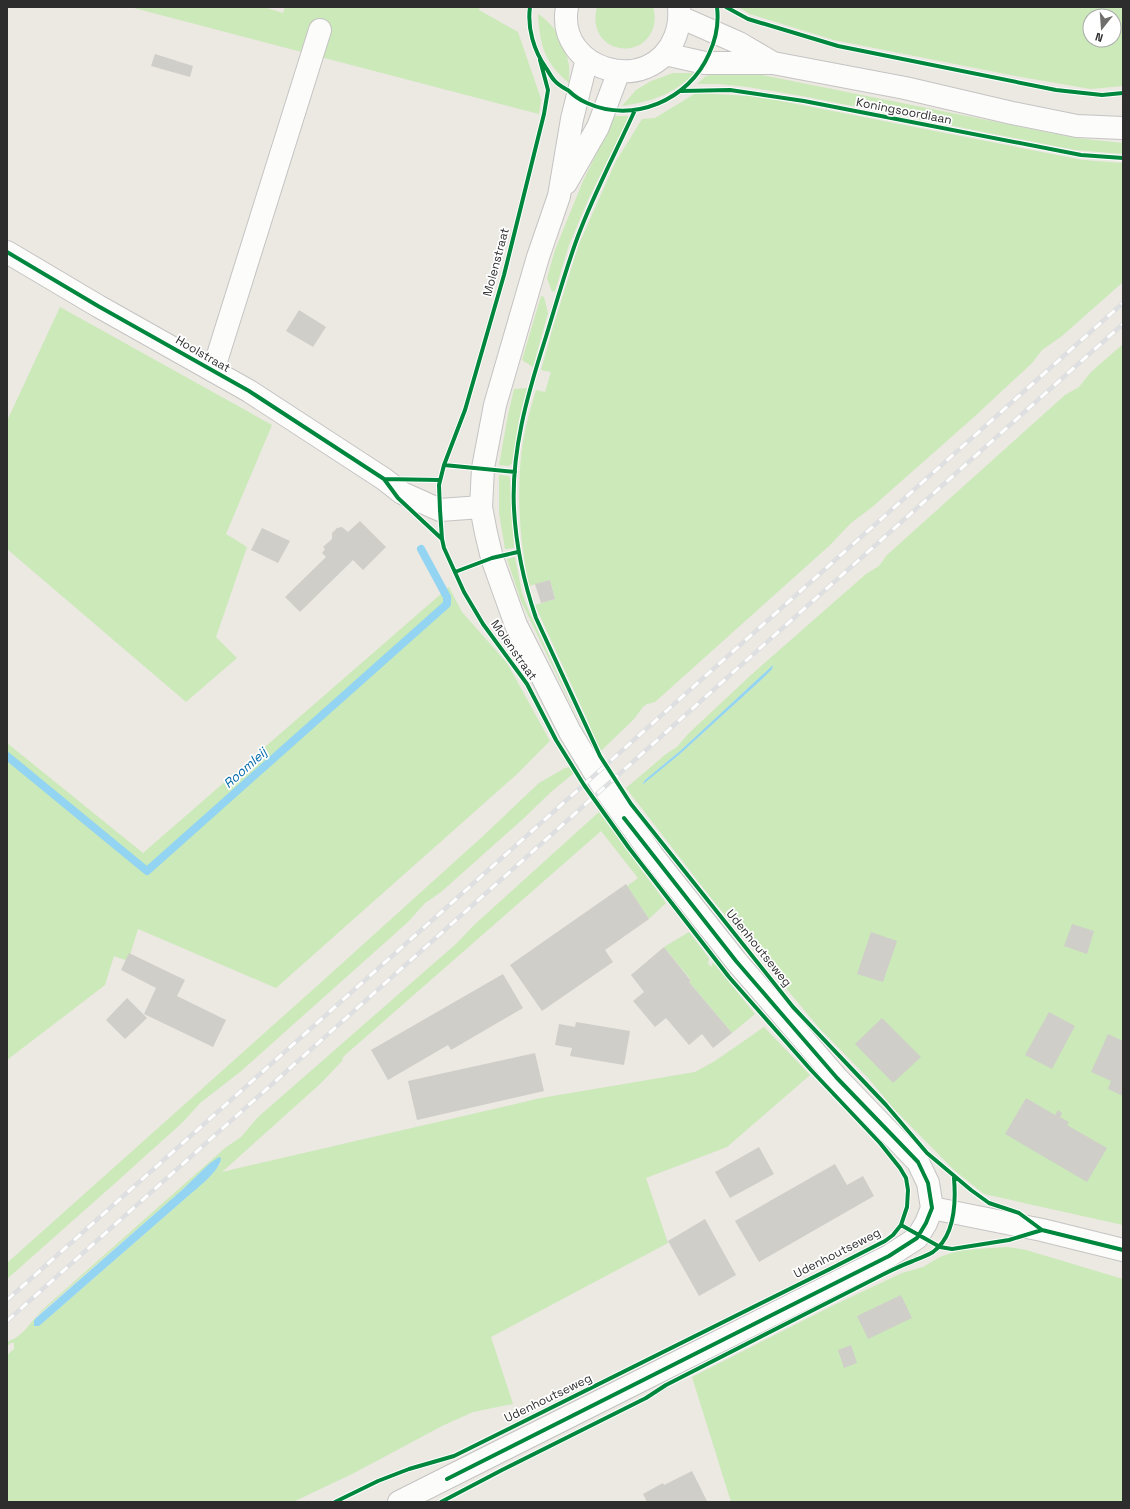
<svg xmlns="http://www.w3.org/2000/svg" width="1130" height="1509" viewBox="0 0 1130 1509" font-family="'Space Grotesk',sans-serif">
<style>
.green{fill:#cbe9b9;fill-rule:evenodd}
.water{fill:#92d4f1}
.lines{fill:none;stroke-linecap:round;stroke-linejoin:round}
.stream{stroke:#92d4f1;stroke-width:8}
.building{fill:#d0cec9}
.minor-casing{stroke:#c5c4c3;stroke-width:24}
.tertiary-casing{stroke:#c5c4c3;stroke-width:24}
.minor{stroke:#fcfcfb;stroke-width:22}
.tertiary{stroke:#fcfcfb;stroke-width:22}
.rail-casing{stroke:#dedfe0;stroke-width:4.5}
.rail{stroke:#fff;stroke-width:3;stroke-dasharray:9;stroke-linecap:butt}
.cycleway-casing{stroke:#fff;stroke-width:6}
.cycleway{stroke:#00873e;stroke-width:4}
.labels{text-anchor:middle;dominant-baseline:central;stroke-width:3.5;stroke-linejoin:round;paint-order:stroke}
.street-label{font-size:12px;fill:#2d2d2d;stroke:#fff}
.water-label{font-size:13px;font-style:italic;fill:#036aab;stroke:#fff}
</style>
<rect width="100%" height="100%" fill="#ece8e2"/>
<path class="green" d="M130 7H264L283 13 285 7H480L479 10 518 32 541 99 539 114Z
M597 7H653C655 13 655 19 654 25 644 64 585 52 597 7Z
M738 7H1123V86L1091 89 1021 77 834 40 750 14ZM1090 16H1114V40H1090Z
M538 14C554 24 565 42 568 61 570 67 569 76 569 83 544 62 540 45 538 14Z
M673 73H695C672 95 653 101 622 106L636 90 651 81Z
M715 74H757L1076 138 1123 143V154L1075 150 802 96 748 87 719 84H697L706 76Z
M696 93 749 96 776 100 1083 160 1123 163V282L1062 336 1042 350 1032 363 974 417 871 508 851 523 829 546 655 702 647 704 643 707 634 719 601 751 595 740 586 717 535 605 555 599 550 580 529 586C519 538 516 489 523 441 526 424 531 407 536 390L545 392 551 372 541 370 553 327 579 244 615 163 642 119 655 118Z
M615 116H628L627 121 588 200 569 245 555 291 552 292 547 278 555 250 583 181Z
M541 296 544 297 548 313 533 367 522 360Z
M60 307 272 425 226 534 247 547 216 637 237 658 186 702 7 549V421Z
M1123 344V1225L984 1194 954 1170 894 1109 869 1079 820 1029 715 903 626 788 666 754 677 747 688 734 751 675 866 574 879 566 887 555 1065 395 1079 387 1091 372ZM773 665 760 681 681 753 642 784 645 780 680 751Z
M527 388 519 420 512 463 509 466 499 465 508 415 514 389Z
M499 475 509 476 510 480 514 548 505 549 499 513Z
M515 557 522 593 528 609 581 725 521 601 507 559Z
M449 587 462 612 507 663 550 741 516 775 276 988 138 929 128 961 114 956 105 985 7 1060V743L143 853Z
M570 767 574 773 552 791 523 819 441 892 425 903 408 922 240 1072 200 1103 183 1122 113 1185 7 1279V1263L317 986 482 837 539 783 565 768Z
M599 812 666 903 651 917 649 919 627 886 638 878 601 831 344 1056 342 1059 343 1060 320 1084 222 1172 541 1098 695 1072 715 1061 764 1027 810 1075 727 1147 646 1178 668 1243 491 1337 513 1404 473 1412 442 1426 354 1473 293 1502H7V1355L14 1349V1343H11L7 1346V1342L17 1337 24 1331 41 1311 225 1148 241 1137 257 1118 457 943 473 926ZM221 1163 211 1175 187 1197 39 1326 36 1317 182 1190 209 1164Z
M689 932 709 958 708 964 712 967 713 962 755 1014 732 1033 689 982 691 980 664 947Z
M1008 1247 1026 1250 1123 1279V1502H731L692 1377 832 1306 902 1273 923 1267 940 1257 960 1250Z"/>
<path class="water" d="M773 665 772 669 760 681 681 753 642 785 645 780 680 751Z
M219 1157 221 1158C221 1170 196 1189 187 1197L39 1326H34V1321L36 1318 182 1190 209 1164Z"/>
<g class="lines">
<path class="stream" d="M7 756 147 871 447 604V597L421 549"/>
</g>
<path class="building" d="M155 54 193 66 190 77 151 66Z
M299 310 326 327 313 347 286 331Z
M360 521 386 547 363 570 353 560 300 612 285 597 326 557 322 553 325 549 323 547 332 539V533L337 528 342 527 348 532Z
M262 528 290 541 278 563 251 550Z
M550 580 555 599 541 603 535 584Z
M626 884 649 919 605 950 613 962 542 1011 510 965Z
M1072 924 1094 931 1087 954 1064 946Z
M871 932 897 941 883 982 857 974Z
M664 947 691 981 689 982 732 1033 713 1048 702 1034 689 1045 666 1018 655 1027 633 1001 644 992 631 975Z
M129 953 185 980 177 996 226 1020 213 1047 144 1014 156 988 121 970Z
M503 974 523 1008 451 1050 448 1045 388 1080 371 1050Z
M127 998 147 1018 125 1039 106 1020Z
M1049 1012 1075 1026 1052 1069 1025 1055Z
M882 1018 921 1057 893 1083 855 1044Z
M576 1022 630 1031 624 1065 570 1056 572 1048 555 1045 559 1024 575 1027Z
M1108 1034 1123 1041V1096L1108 1089 1111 1081 1091 1072Z
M535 1053 544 1091 417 1120 408 1081Z
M1026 1098 1055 1115 1058 1110 1062 1113 1060 1117 1069 1122 1067 1125 1107 1148 1087 1182 1005 1134Z
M759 1147 774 1174 730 1198 715 1172Z
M835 1164 847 1185 863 1176 874 1196 759 1262 735 1221Z
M705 1219 736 1275 699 1296 668 1241Z
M901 1295 912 1318 868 1339 857 1316Z
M851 1345 857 1363 844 1368 838 1350Z
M692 1471 707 1501 704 1502H647L643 1494 663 1483 664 1485Z"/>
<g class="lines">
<g class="minor-casing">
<path id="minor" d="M7 252 98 306 249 391 384 479 402 493 440 510 481 507
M213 371 320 30
M932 1208 1042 1230 1123 1250"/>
</g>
<g class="tertiary-casing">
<path id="tertiary" d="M567 7C555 71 651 98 675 37 679 27 680 18 679 7
M680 17 739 43 773 63
M665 54 705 63H773L905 88 1012 113 1077 126 1123 128
M566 183 598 127 619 71
M399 1502 889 1256 917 1238 926 1223 932 1208 928 1183 918 1162 837 1078 736 961 653 856 604 788 570 732 516 625 492 558 486 533 481 507 483 468 495 405 538 257 559 196 572 119 587 59"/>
</g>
<use href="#minor" class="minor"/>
<use href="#tertiary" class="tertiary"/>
<g class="rail-casing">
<path id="rail" d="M7 1300 1123 303
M7 1321 1123 324"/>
</g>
<use href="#rail" class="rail"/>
<g class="cycleway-casing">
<path id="cycleway" d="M530 7C527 28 534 51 546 68 549 72 551 77 554 80 558 85 564 88 569 91 574 96 580 100 587 103 633 124 689 100 709 54 716 39 719 23 717 7
M726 7 748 19 838 46 1056 90 1102 95 1123 93
M681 91 730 90 804 101 1081 155 1123 158
M635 110C616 152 594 193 578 236 565 271 555 308 544 343 527 396 511 453 514 509 516 546 524 583 536 618L600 756 631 804 793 1007 886 1105 927 1153 971 1190 989 1203 1019 1213 1042 1230 1123 1250
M7 252 98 306 249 391 384 479 398 498 442 539
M444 465 515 472
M384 479 440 480
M455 572 492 558 518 552
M901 1225 940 1247 952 1249 1009 1240 1042 1230
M447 1479 889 1256 917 1238 926 1223 932 1208 928 1183 918 1162 837 1078 786 1019 736 961 624 818
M335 1502 378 1481 409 1469 454 1456 832 1268 885 1241 893 1235 901 1225 907 1207 908 1190 906 1178 900 1168 880 1143 811 1070 729 977 629 848 584 785 556 740 527 684 483 624 464 592 444 548 442 539 440 510 439 485 444 465 465 410 504 275 544 114 548 90 540 60
M441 1502 502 1470 646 1398 666 1385 882 1275C892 1270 902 1265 913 1261 919 1258 927 1256 933 1252 955 1236 956 1202 954 1178"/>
</g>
<use href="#cycleway" class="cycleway"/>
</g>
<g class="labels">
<g class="street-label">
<text transform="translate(904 111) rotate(11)">Koningsoordlaan</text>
<text transform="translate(496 262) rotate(-75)">Molenstraat</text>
<text transform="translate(203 354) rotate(30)">Hoolstraat</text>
<text transform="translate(514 650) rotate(55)">Molenstraat</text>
<text transform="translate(759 948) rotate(51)">Udenhoutseweg</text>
<text transform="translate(837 1253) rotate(-27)">Udenhoutseweg</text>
<text transform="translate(548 1398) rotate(-26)">Udenhoutseweg</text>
</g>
<g class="water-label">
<text transform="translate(245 768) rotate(-42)">Roomleij</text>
</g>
</g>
<rect width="1130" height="1509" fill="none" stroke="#2d2d2d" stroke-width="16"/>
<g transform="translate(1102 28) rotate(197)"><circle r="19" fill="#ffffff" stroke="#ababab"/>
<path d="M0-3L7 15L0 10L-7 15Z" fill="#706e6c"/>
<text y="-6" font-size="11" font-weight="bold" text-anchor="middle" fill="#2d2d2d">N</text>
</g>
</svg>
